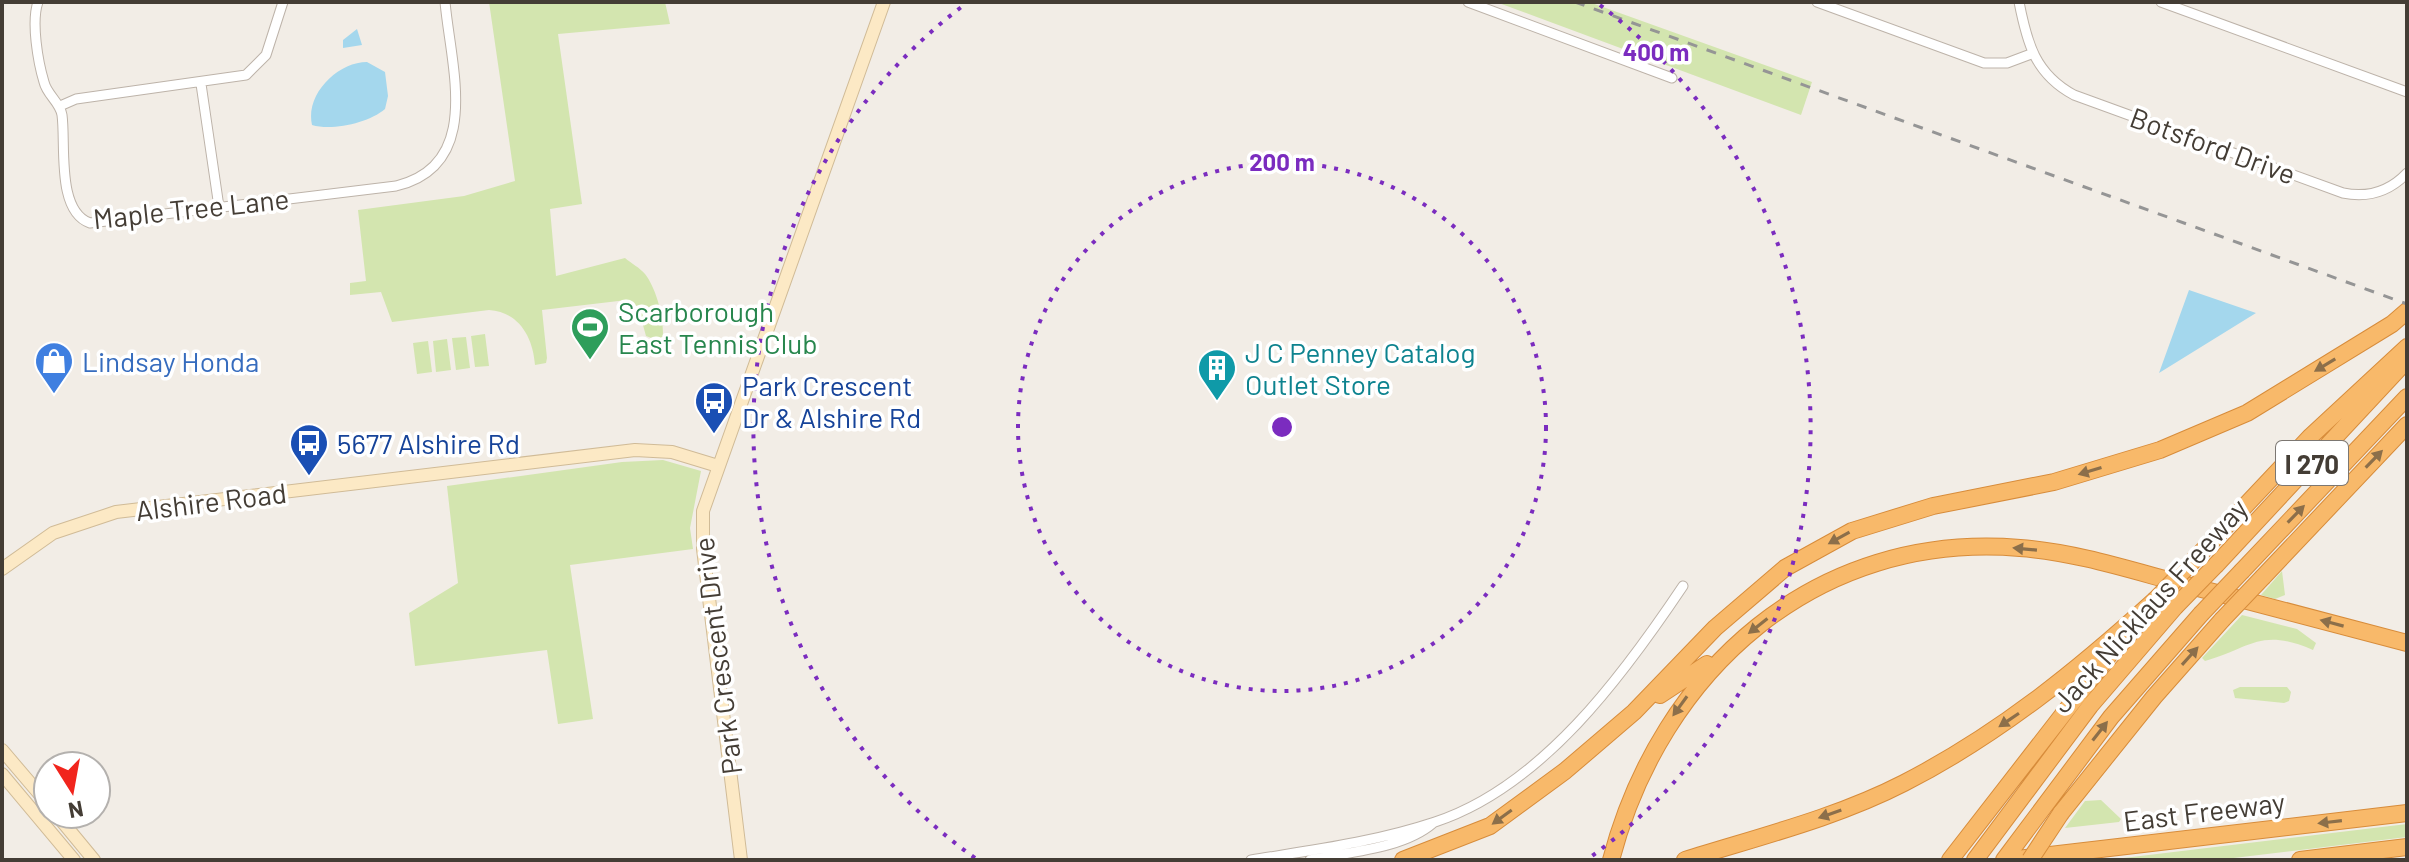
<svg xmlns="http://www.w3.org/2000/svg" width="2409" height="862" viewBox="0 0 2409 862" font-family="Barlow,sans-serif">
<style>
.green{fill:#d3e5af}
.water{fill:#a4d7ed}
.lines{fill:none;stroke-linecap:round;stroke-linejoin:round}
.street-casing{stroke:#bdb3a9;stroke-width:11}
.secondary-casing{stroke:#d0bb97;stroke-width:14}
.highway-casing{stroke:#d78c3b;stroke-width:18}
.street{stroke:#fff;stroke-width:9}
.secondary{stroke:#fce9c5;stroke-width:12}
.highway{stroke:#f8b96a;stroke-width:16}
.rail{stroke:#959595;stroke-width:3;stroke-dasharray:10 10;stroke-linecap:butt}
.highway-bridge-casing{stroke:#d78c3b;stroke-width:18;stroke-linecap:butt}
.highway-bridge{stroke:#f8b96a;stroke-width:16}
.oneway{fill:#8c6f4a}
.ring{fill:none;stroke:#7b2cbf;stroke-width:4;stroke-dasharray:4 8}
.labels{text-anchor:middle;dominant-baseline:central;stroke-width:7;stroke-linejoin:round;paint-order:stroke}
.shield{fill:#fff;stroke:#7c7772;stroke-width:2}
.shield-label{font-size:26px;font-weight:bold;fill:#443d35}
.street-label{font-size:28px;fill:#443d35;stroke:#fff}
.leisure-label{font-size:28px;fill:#27864d;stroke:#fff;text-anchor:start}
.culture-label{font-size:28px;fill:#0d838f;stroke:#fff;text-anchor:start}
.shop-label{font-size:28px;fill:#366cbe;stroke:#fff;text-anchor:start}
.transit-label{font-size:28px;fill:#164399;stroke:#fff;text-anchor:start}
.centre{fill:#7b2cbf;stroke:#fff;stroke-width:4}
.ring-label{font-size:24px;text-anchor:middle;font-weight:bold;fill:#7b2cbf;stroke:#fff;stroke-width:7;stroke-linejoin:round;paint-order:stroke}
</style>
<rect width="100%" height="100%" fill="#f2ede6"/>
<path class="green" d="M489 2H665L670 24 558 34 582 204 550 209 556 276 625 258C631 263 640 268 645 274 657 289 666 324 662 342L646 336 638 307 627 300 542 310 547 358 546 363 535 365C533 337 519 312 489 310L392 322 381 292 350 295V283L366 281 358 210 464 196 515 181Z
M1496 2H1589L1812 82 1801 115Z
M485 334 489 366 475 367 471 336Z
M466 337 470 368 456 370 452 338Z
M447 339 451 370 436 372 433 341Z
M428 341 432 372 417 374 413 343Z
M663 460 701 471 690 528 693 549 570 565 593 719 558 724 547 650 415 666 409 613 458 583 447 486 622 462Z
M2282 571 2285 595 2275 599 2261 595Z
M2242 615 2297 629 2316 643 2313 650C2260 627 2251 648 2205 661L2202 658Z
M2240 687H2287L2291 692 2289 701 2284 703 2235 698 2233 690Z
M2101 800 2121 819 2119 822 2065 828 2085 801Z
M2407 824V837L2217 860H2107Z"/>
<path class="water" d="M357 29 362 45 343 48V40Z
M367 62 385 72 388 96 385 109C369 123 332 131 312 125 305 94 338 62 367 62Z
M2189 290 2256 313 2159 373Z"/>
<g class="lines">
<g class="street-casing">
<path id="street" d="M38 2C31 22 38 62 44 82 47 95 60 102 62 115 66 144 56 211 90 223L396 186C483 165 451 68 445 2
M1468 2 1672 78
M1817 2 1984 63H2007L2031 54
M2019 2C2027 43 2035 74 2074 95L2343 193C2368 198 2389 192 2407 173
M2161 2 2407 92
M201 84 219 207
M60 106 76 99 246 75 266 55 283 2
M1251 860C1313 850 1375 842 1435 822 1542 787 1624 674 1683 586
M1310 860C1347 852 1403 849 1433 823"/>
</g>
<g class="secondary-casing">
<path id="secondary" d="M2 569 53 533 116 512 635 450 672 452 718 466
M2 750 48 804
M2 774 74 860
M56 814 94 860
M741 860 703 549V511L884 2"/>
</g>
<g class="highway-casing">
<path id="highway" d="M2195 559 2311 436 2407 347
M2216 565 2407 360
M2242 571 2407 397
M2263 577 2407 425
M1660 695 1707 664
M2061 813 2154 697 2222 620
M1403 860 1490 826 1565 771 1634 712 1715 628 1785 568 1852 531 1933 506 2054 482 2160 450 2247 413 2392 324 2407 311
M1611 860C1661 670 1816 531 2020 548 2074 552 2127 569 2179 583 2255 603 2331 623 2407 643
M1685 860C1758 837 1836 818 1904 783 1998 735 2078 670 2155 600
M1950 860 2113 650
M1975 860 2090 706 2175 607
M2004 860 2111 717 2201 614
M2008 860 2407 813
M2300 860 2407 847"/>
</g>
<use href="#street" class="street"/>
<use href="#secondary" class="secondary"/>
<use href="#highway" class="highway"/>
<path class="rail" d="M1575 2 2407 304"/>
<g class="highway-bridge-casing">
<path id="highway-bridge" d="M2155 600 2195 559
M2175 607 2216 565
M2201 614 2242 571
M2222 620 2263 577
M2030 860 2061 813"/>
</g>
<use href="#highway-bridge" class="highway-bridge"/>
</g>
<defs><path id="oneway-solid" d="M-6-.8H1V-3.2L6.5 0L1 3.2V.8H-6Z" transform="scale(2)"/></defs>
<g class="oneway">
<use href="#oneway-solid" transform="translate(2325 365) rotate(149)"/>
<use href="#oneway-solid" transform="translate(2374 459) rotate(-46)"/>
<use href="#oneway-solid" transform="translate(2090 471) rotate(163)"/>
<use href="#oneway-solid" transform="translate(2296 514) rotate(-46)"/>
<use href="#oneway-solid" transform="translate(1839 538) rotate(151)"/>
<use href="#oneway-solid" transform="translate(2025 549) rotate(-175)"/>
<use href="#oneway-solid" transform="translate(2332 623) rotate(-165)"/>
<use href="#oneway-solid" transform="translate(1758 626) rotate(142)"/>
<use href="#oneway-solid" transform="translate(2190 656) rotate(-48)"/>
<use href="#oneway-solid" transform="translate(1680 706) rotate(126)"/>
<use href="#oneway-solid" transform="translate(2009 720) rotate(146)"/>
<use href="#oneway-solid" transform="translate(2100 731) rotate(-52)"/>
<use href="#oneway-solid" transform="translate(1830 814) rotate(161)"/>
<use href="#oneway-solid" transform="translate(1502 817) rotate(144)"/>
<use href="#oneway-solid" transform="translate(2330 822) rotate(173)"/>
</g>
<g class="ring">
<circle cx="1282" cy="427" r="264"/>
<path d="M975 858A529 529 0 0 1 964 5M1600 5A529 529 0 0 1 1589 858"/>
</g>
<defs>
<g id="stadium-pin" transform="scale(2)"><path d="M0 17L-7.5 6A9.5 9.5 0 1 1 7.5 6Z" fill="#2e9e5b" stroke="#fff"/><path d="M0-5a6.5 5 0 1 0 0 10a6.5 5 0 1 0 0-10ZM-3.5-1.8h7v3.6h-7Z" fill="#fff"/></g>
<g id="shop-pin" transform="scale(2)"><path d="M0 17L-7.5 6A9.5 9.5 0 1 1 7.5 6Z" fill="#3f7fe0" stroke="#fff"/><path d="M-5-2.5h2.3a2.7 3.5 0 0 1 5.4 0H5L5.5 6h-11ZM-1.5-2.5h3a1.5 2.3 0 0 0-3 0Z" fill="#fff"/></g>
<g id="building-pin" transform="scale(2)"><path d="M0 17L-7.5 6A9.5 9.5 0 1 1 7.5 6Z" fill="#0f9aa8" stroke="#fff"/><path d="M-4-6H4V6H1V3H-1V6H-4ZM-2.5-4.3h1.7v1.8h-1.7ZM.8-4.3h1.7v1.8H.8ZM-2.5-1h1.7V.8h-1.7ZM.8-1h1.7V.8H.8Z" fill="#fff"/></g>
<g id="bus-pin" transform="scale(2)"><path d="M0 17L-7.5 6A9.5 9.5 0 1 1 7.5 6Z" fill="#1a4fb4" stroke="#fff"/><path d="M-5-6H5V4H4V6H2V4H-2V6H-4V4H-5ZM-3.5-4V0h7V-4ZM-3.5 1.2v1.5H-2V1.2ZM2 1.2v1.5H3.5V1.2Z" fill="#fff"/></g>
</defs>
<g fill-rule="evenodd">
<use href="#stadium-pin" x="590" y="327"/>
<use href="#shop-pin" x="54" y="361"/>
<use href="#building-pin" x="1217" y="368"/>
<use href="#bus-pin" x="714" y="401"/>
<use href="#bus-pin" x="309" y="443"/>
</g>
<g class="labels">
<rect class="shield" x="2276" y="441" width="72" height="44" rx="6"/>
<g class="shield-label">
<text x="2312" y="463">I 270</text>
</g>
<g class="street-label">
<text transform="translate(2213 145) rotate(20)">Botsford Drive</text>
<text transform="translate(191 208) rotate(-6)">Maple Tree Lane</text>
<text transform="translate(211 501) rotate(-7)">Alshire Road</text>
<text transform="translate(2149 605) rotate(-48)">Jack Nicklaus Freeway</text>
<text transform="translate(717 656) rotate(-97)">Park Crescent Drive</text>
<text transform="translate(2204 811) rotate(-7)">East Freeway</text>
</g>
<g class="leisure-label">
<text x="618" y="311">Scarborough<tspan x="618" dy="32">East Tennis Club</tspan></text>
</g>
<g class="culture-label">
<text x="1245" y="352">J C Penney Catalog<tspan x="1245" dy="32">Outlet Store</tspan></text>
</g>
<g class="shop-label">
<text x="82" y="361">Lindsay Honda</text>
</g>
<g class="transit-label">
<text x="742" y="385">Park Crescent<tspan x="742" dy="32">Dr &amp; Alshire Rd</tspan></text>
<text x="337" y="443">5677 Alshire Rd</text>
</g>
</g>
<circle cx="1282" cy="427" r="12" class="centre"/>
<g class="ring-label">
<text x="1656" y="61">400 m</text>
<text x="1282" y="171">200 m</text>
</g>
<rect width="2409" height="862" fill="none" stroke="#443d35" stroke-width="8"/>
<g transform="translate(72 790) rotate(169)"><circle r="38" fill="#ffffff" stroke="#b4b1ae" stroke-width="2"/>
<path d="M0-6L14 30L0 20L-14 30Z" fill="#f1251d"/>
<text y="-12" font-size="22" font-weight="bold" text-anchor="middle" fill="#443d35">N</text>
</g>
</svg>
